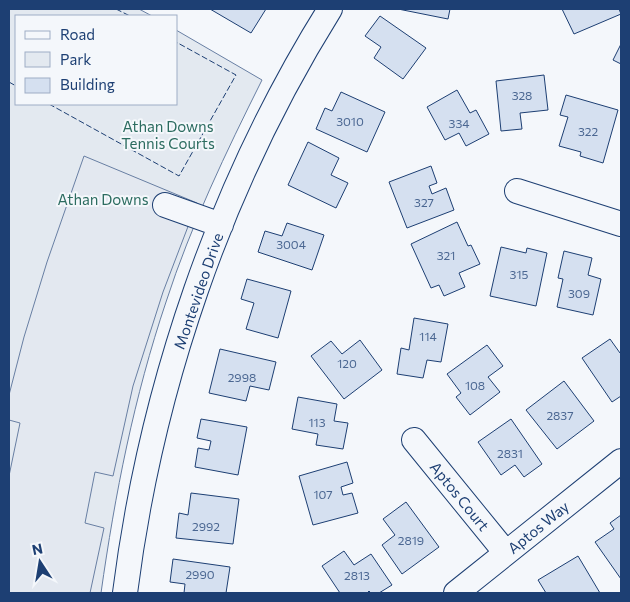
<svg xmlns="http://www.w3.org/2000/svg" width="630" height="602" viewBox="0 0 630 602" font-family="Commissioner,sans-serif">
<style>
.green{fill:#e3e9f0;stroke:#687fa3}
.parking{fill:#e3e8f0;stroke:#687fa3}
.building{fill:#d5e0f0;stroke:#1d3f73}
.lines{fill:none;stroke-linecap:round;stroke-linejoin:round}
.minor-casing{stroke:#1d3f73;stroke-width:26}
.minor{stroke:#f4f7fb;stroke-width:24}
.fence{stroke:#1d3f73;stroke-width:1;stroke-dasharray:6 2.5;stroke-linecap:butt}
.labels{text-anchor:middle;dominant-baseline:central;stroke-width:4;stroke-linejoin:round;paint-order:stroke}
.number-label{font-size:12px;fill:#4b6792}
.park-label{font-size:15px;fill:#2c6c60;stroke:#f4f7fb}
.street-label{font-size:15px;fill:#1d3f73;stroke:#f4f7fb}
</style>
<rect width="100%" height="100%" fill="#f4f7fb"/>
<path class="green" d="M9 9H139L152 16H16V104H176V30L262 80C226 152 191 225 166 302 134 397 115 494 101 593H9Z"/>
<path class="parking" d="M84 156 197 203 163 292 133 386 113 476 95 472 85 523 104 528 90 593H9V476L20 423 9 420V395L24 337 47 262Z"/>
<path class="building" d="M210 9H266L251 33Z
M398 9H450L448 19Z
M562 9H619L621 14 574 34Z
M380 16 426 48 403 79 374 58 381 47 365 36Z
M621 44V64L613 60Z
M544 75 548 110 520 113 522 129 501 131 496 81Z
M457 90 470 113 476 110 489 134 466 146 459 133 445 140 427 107Z
M341 92 385 112 367 152 316 129 325 108 332 111Z
M566 95 618 110 603 163 580 156 581 152 559 146 568 117 560 115Z
M308 142 339 158 331 175 348 183 336 208 288 185Z
M431 166 437 183 429 186 432 194 446 188 454 210 407 228 389 182Z
M457 222 468 246 471 245 480 264 459 273 465 287 444 296 439 285 431 288 411 244Z
M287 223 324 235 312 270 258 252 265 231 282 236Z
M501 247 526 253 527 248 547 253 536 306 490 296Z
M564 251 592 258 588 275 601 279 593 315 557 307 563 279 558 278Z
M247 279 291 291 278 338 246 329 254 303 241 299Z
M414 318 448 324 441 362 427 360 423 378 397 374 401 348 409 350Z
M610 339 620 353 621 352V396L612 402 582 358Z
M360 340 382 370 344 399 311 356 331 341 342 354Z
M487 345 503 366 488 377 500 392 470 415 456 397 461 393 447 374Z
M220 349 276 362 269 390 250 386 246 401 209 393Z
M564 381 594 421 557 449 526 410Z
M298 397 337 404 334 421 348 423 343 449 316 445 318 434 292 429Z
M201 419 247 427 238 475 195 467 198 448 209 450 211 441 197 438Z
M511 419 542 464 524 477 515 465 501 475 478 442Z
M347 462 353 483 341 487 343 495 352 493 358 513 313 525 299 476Z
M191 493 239 499 233 544 176 538 179 513 188 515Z
M406 502 439 547 402 574 382 545 395 535 383 519Z
M621 515V579L595 542 614 529 610 523Z
M344 551 354 565 371 554 392 585 379 593H371L369 591 367 593H340L322 566Z
M578 556 600 593H546L538 580Z
M173 559 230 567 226 593H184L185 584 170 582Z"/>
<g class="lines">
<g class="minor-casing">
<path id="minor" d="M517 191 621 224
M165 205 221 225
M414 440 506 553
M125 593C151 388 220 185 330 9
M456 593 621 461"/>
</g>
<use href="#minor" class="minor"/>
<path class="fence" d="M116 9 130 16
M9 82 16 86
M49 104 179 176 236 75 176 42"/>
</g>
<g class="labels">
<g class="number-label">
<text x="522" y="95">328</text>
<text x="350" y="121">3010</text>
<text x="459" y="123">334</text>
<text x="588" y="131">322</text>
<text x="424" y="202">327</text>
<text x="291" y="244">3004</text>
<text x="446" y="255">321</text>
<text x="519" y="274">315</text>
<text x="579" y="293">309</text>
<text x="428" y="336">114</text>
<text x="347" y="363">120</text>
<text x="242" y="377">2998</text>
<text x="475" y="385">108</text>
<text x="560" y="415">2837</text>
<text x="317" y="422">113</text>
<text x="510" y="453">2831</text>
<text x="323" y="494">107</text>
<text x="206" y="526">2992</text>
<text x="411" y="540">2819</text>
<text x="200" y="574">2990</text>
<text x="357" y="575">2813</text>
</g>
<g class="park-label">
<text x="168" y="126">Athan Downs<tspan x="168" dy="17">Tennis Courts</tspan></text>
<text x="103" y="199">Athan Downs</text>
</g>
<g class="street-label">
<text transform="translate(198 291) rotate(-71)">Montevideo Drive</text>
<text transform="translate(460 496) rotate(51)">Aptos Court</text>
<text transform="translate(538 527) rotate(-39)">Aptos Way</text>
</g>
</g>
<rect width="630" height="602" fill="none" stroke="#1d3f73" stroke-width="20"/>
<rect x="15" y="15" width="162" height="90" fill="#f4f7fb" stroke="#9eadc5"/>
<rect x="25" y="31" width="25" height="8" fill="#f4f7fb" stroke="#9eadc5"/>
<text x="60" y="40" font-size="15" fill="#1d3f73">Road</text>
<rect x="25" y="52" width="25" height="15" fill="#e3e9f0" stroke="#9eadc5"/>
<text x="60" y="65" font-size="15" fill="#1d3f73">Park</text>
<rect x="25" y="78" width="25" height="15" fill="#d5e0f0" stroke="#9eadc5"/>
<text x="60" y="90" font-size="15" fill="#1d3f73">Building</text>
<g transform="translate(40 562) rotate(348)" stroke="#f4f7fb" stroke-width="4" paint-order="stroke">
<path d="M0-4L9 19L0 12L-9 19Z" fill="#1d3f73"/>
<text y="-8" font-size="14" font-weight="bold" text-anchor="middle" fill="#1d3f73">N</text>
</g>
</svg>
